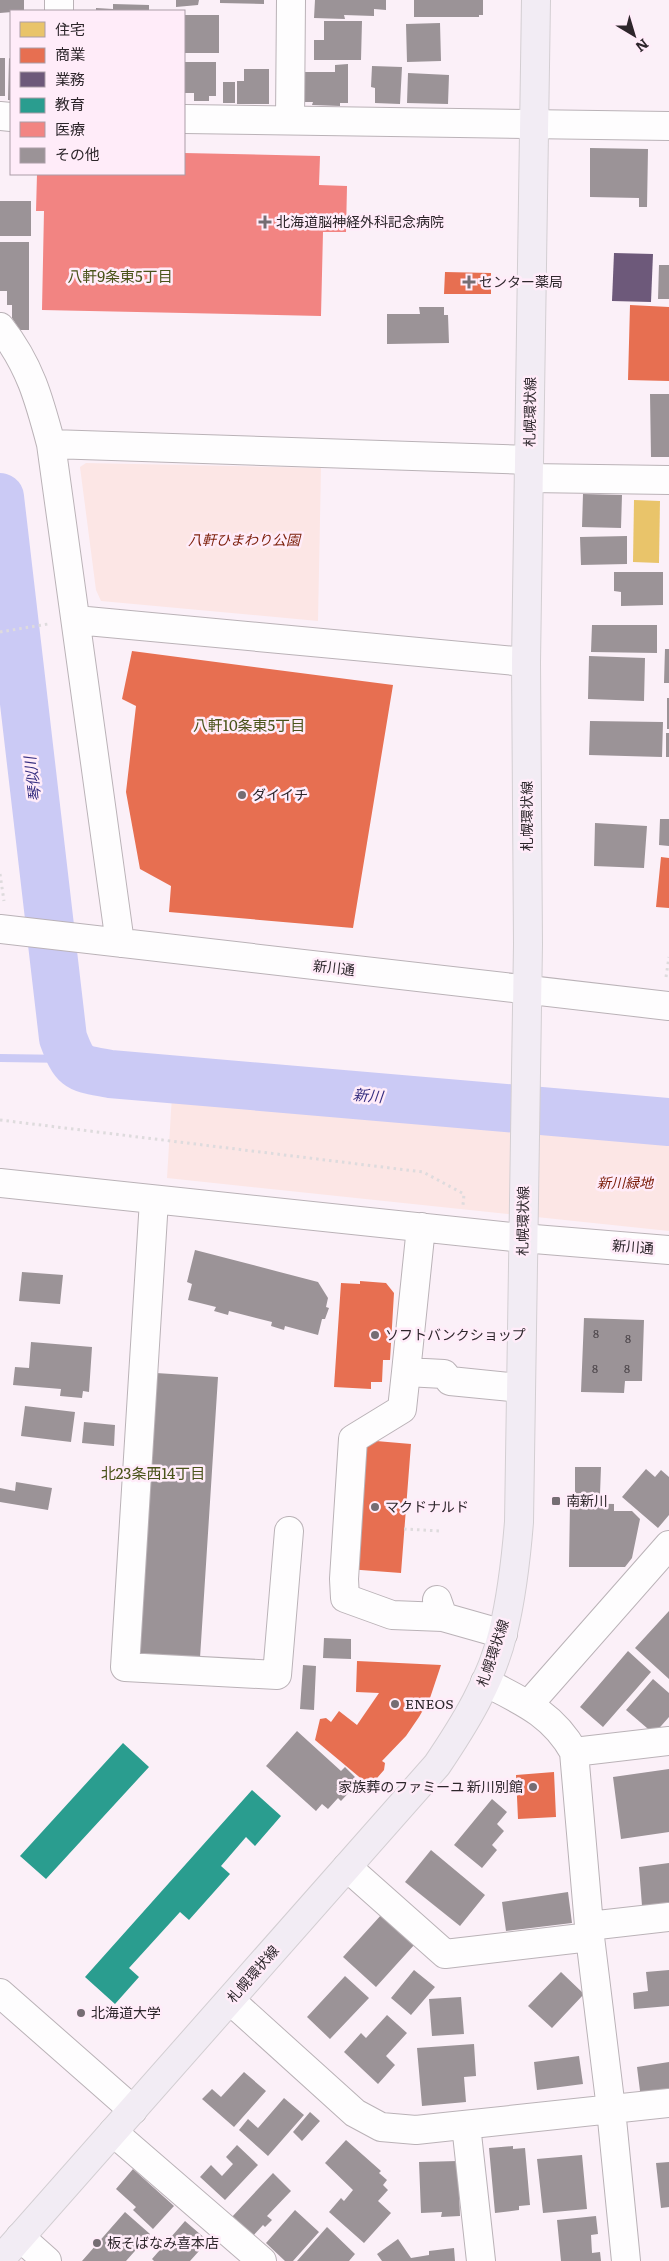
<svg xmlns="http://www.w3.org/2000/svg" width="669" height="2261" font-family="Literata,'Noto Sans JP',serif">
<rect width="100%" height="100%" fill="#fbf0f8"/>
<path fill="#fce6e5" d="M86,463L321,468L318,621L101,601L96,590L80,467Z
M172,1095L669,1145V1231L167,1178Z"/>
<path fill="#e9c46a" d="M634,500L660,501L659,563L633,562Z"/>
<path fill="#e76f51" d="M445,272L491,273V294H444Z
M630,305L669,307V381L628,380Z
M132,651L393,685L353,928L169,912L171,886L140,869L126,792L136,706L122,699Z
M661,857L669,858V908L656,907Z
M360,1281L386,1283L394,1293L390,1360H383L382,1382H371V1389L334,1387L341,1283L360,1284Z
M341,1438L411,1444L401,1573L334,1568Z
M357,1661L441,1665L430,1698L419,1717L406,1736L382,1761L385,1763L384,1770L370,1786L315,1740L320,1719L326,1718L331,1722L339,1711L357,1725L379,1693L356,1692Z
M554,1772L556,1817L518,1819L516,1775Z"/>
<path fill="#6d597a" d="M614,253L653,254L651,302L612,301Z"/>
<path fill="#2a9d8f" d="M123,1743L149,1767L46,1879L20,1856Z
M252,1790L281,1816L255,1846L246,1837L221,1866L230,1874L189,1920L180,1912L129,1968L139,1977L115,2004L85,1977Z"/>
<path fill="#f28482" d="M184,153L320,156L319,185L347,186L346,232H323L321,316L42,310L44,211H36L37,174H184Z"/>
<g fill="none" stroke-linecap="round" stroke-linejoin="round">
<path stroke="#cbcaf5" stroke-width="8" d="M0,1058L71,1059"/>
<path stroke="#cbcaf5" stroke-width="48" d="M0,497L63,1038C75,1070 78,1068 110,1074L669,1122"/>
</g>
<path fill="#9b9397" d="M0,0H24V11L0,13Z
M176,0H199L198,5L176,7Z
M220,0H264V4L220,3Z
M315,0H386V10L374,9V16L344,15L345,19L314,18Z
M414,0H483V15H479V17H414Z
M113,4L149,5V11H96V8L113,9Z
M184,15H219V53H184Z
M324,21H362L361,60H314V40H324Z
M440,23L441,61L407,62L406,24Z
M0,58H5V96H0Z
M9,58L11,59V100H8Z
M184,62H216V96H209V101H194V93H184Z
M348,64V103H340V106L312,105L313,102H304L305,72H335V65Z
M372,66L402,67L400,104L375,103V88L371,87Z
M244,69H269V104H237V81H244Z
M408,73L449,75L448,104L407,103Z
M223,82H235V103H223Z
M590,148L648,149L647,207H639V198L590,197Z
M0,201H31V236H0Z
M0,242H29V330H20L12,318V305H7V291H0Z
M659,265H669V299H658Z
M419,307H444V315H448L449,343L387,344V314H420Z
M650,394H669V457H651Z
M583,494L622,495L621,528L582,527Z
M627,536V564L581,565L580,537Z
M614,572H663V605L621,606V592L614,591Z
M592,625H657V653L591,652Z
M665,649H669V683H664Z
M589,656L645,658L644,701L588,699Z
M667,698H669V729H667Z
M590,721L663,722L662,757L589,755Z
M666,733H669V757H666Z
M660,819H669V846L659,845Z
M595,823L647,826L644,868L594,866Z
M195,1250L318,1282L328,1298L326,1307L329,1308L325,1319H322L318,1335L285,1326L284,1330L271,1326L272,1322L229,1311L228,1315L214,1311L216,1307L188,1300L192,1284L187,1282Z
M22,1272L63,1275L60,1304L19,1301Z
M584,1318L644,1320L642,1381H625L624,1393L581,1392Z
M31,1342L92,1347L89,1392L83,1391L82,1398L60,1396L61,1389L13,1385L15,1367L29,1368Z
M156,1373L218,1377L200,1658L138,1654Z
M25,1406L75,1412L71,1442L21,1436Z
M84,1422L115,1425L114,1446L82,1443Z
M575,1467H601L600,1494H575Z
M646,1469L655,1477L661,1470L669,1477V1515L658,1528L622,1497Z
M16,1482L52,1488L48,1510L0,1502V1488L15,1491Z
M570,1503L614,1504V1511H632L640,1519L632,1558L625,1567H569Z
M669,1611V1679L635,1648Z
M324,1638L351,1639V1659L323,1658Z
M628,1651L651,1672L603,1727L580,1707Z
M303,1665L316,1666L314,1710L300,1709Z
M653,1679L669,1693V1717L654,1734L626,1710Z
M297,1731L341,1771L345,1767L355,1777L351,1782L355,1786L341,1801L338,1798L328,1809L322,1804L316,1811L266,1766Z
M669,1769V1832L621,1839L613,1777Z
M492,1799L507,1812L497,1824L504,1831L492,1845L497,1850L482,1868L454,1845Z
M431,1850L485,1895L460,1926L405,1882Z
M669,1863V1903L642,1906L639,1867Z
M568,1892L572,1923L506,1931L502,1902Z
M382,1914L415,1944L376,1987L343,1957Z
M414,1970L435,1987L411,2015L391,1998Z
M669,1970V2006L634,2009L633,1993L648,1991L646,1972Z
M561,1972L584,1994L552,2028L528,2006Z
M345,1976L369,1998L330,2039L307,2017Z
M461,1997L464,2034L432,2036L429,1999Z
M387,2015L407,2033L386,2056L395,2065L378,2084L344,2052L361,2033L366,2038Z
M474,2044L476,2076L464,2077L466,2102L422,2106L417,2048Z
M579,2056L583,2084L537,2090L534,2062Z
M669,2062V2095L641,2099L637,2067Z
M244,2072L266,2091L234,2127L202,2099L212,2089L221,2097Z
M284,2098L304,2115L268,2156L239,2130L248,2119L258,2128Z
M310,2112L320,2121L302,2141L293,2132Z
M346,2140L381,2171L379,2173L387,2180L383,2185L388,2190L378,2201L391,2213L364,2243L329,2212L341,2198L344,2201L353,2190L325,2163Z
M237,2145L258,2165L225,2200L200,2177L211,2165L222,2176L233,2164L226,2157Z
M513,2146V2149L525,2148L530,2205L519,2206V2210L495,2213L489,2148Z
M582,2155L587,2209L543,2213L537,2159Z
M458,2161L460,2216L441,2217L442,2212L421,2213L419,2162Z
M669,2162V2207L661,2208L656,2163Z
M133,2169L174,2206L153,2229L133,2210L136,2207L116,2189Z
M273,2173L291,2191L267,2216L272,2220L265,2227L263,2225L252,2237L231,2218Z
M295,2210L319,2232L293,2261H285L266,2243Z
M125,2212L150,2234L126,2261H82Z
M596,2216L598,2234L591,2235L592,2253L600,2252L601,2261H561L557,2220Z
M185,2221L208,2241L190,2261H154L152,2259Z
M327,2227L355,2254L349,2261H297Z
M398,2239L411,2258L429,2255V2251L454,2248L455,2261H382L377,2254Z"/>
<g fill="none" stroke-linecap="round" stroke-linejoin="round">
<defs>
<path id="minor" d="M59,11V0
M0,116L11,117
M184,119L669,126
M290,120L291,0
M0,327C30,365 39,399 51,444L120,943
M51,444L529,460
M529,478L669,480
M76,620L526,662
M0,929L669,1006
M0,1183L522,1238L669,1250
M154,1200L125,1667L277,1675L289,1531
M421,1227L406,1372L444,1374L450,1381L520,1388
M406,1372L402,1409L353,1439L344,1579L345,1598L392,1615L443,1617
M437,1600L443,1617L503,1634
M485,1682C522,1701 553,1714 574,1752L590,1937L611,2109L626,2261
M529,1704L669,1545
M574,1752L669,1741
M347,1867L445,1954L590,1937
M589,1926L669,1917
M0,1993L133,2110
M230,2000L355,2113L381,2127L416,2130L669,2103
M466,2125L481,2261
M113,2132L262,2261
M20,2237L47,2261"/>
<path id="major" d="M0,2260L437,1765C464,1725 492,1680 503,1632C512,1595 516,1559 519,1522L528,944L526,662L536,0"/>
</defs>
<use href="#minor" stroke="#bab2b7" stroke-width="30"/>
<use href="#major" stroke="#d3ced2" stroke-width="30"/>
<path stroke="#dedbdd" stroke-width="3" stroke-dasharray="2.5 4" stroke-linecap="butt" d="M0,632L48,624
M0,874L4,901
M666,977L669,957
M0,1120L423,1172L464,1194L463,1205
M404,1529L440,1531"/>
<use href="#minor" stroke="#fefdfe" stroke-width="28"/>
<use href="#major" stroke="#f2ecf4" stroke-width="28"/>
</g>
<g fill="#756d73" stroke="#ffecf9" stroke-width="2">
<path d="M262.5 214.5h5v5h5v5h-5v5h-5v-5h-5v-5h5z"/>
<path d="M466.5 274.5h5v5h5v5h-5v5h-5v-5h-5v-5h5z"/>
<circle cx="242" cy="795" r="5"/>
<circle cx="375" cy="1335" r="5"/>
<rect x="551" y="1496" width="10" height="10" rx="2.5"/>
<circle cx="375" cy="1507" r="5"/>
<circle cx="395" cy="1704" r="5"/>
<circle cx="533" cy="1787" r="5"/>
<circle cx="81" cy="2013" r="5"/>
<circle cx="97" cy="2243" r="5"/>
</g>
<g text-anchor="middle" stroke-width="5" stroke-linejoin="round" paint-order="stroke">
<g font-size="11" fill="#484146">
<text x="596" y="1338">8</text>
<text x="628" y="1343">8</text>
<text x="595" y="1373">8</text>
<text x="627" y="1373">8</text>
</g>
<g font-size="14" fill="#2d262b" stroke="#ffecf9" text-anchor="start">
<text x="276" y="227">北海道脳神経外科記念病院</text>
<text x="479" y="287">センター薬局</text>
<text x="252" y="800">ダイイチ</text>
<text x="385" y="1340">ソフトバンクショップ</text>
<text x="566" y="1506">南新川</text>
<text x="385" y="1512">マクドナルド</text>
<text x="405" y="1709">ENEOS</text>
<text x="523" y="1792" text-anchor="end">家族葬のファミーユ 新川別館</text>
<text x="91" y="2018">北海道大学</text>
<text x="107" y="2248">板そばなみ喜本店</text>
</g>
<g font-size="14" fill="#2d262b" stroke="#ffecf9">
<text transform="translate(530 412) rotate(-89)" y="5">札幌環状線</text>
<text transform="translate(527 816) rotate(-90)" y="5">札幌環状線</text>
<text transform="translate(334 968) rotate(7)" y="5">新川通</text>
<text transform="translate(523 1221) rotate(-89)" y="5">札幌環状線</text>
<text transform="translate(633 1247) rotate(5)" y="5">新川通</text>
<text transform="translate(493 1653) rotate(-71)" y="5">札幌環状線</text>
<text transform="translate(253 1974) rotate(-49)" y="5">札幌環状線</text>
</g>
<g font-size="14" font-style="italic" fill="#7b1d08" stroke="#ffecf9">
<text x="244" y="545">八軒ひまわり公園</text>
<text x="625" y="1188">新川緑地</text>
</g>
<g font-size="15" fill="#4a531a" stroke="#ffecf9">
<text x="120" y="282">八軒9条東5丁目</text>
<text x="249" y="731">八軒10条東5丁目</text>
<text x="153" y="1479">北23条西14丁目</text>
</g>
<g font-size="15" font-style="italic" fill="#362e80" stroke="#ffecf9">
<text transform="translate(33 779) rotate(-97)" y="5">琴似川</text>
<text transform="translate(368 1096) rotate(5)" y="5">新川</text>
</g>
</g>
<rect x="10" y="10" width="175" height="165" fill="#ffecf9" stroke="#ab9da7"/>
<rect x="20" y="22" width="25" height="15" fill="#e9c46a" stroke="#ab9da7"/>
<text x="55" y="35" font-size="15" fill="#2d262b">住宅</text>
<rect x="20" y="48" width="25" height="15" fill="#e76f51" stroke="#ab9da7"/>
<text x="55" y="60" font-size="15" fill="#2d262b">商業</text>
<rect x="20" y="72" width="25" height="15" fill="#6d597a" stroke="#ab9da7"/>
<text x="55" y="85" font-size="15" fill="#2d262b">業務</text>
<rect x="20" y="98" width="25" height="15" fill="#2a9d8f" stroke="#ab9da7"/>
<text x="55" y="110" font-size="15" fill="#2d262b">教育</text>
<rect x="20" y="122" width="25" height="15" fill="#f28482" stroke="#ab9da7"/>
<text x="55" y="135" font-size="15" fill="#2d262b">医療</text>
<rect x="20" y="148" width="25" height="15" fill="#9b9397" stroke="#ab9da7"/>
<text x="55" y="160" font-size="15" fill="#2d262b">その他</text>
<g transform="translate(634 35) rotate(142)" stroke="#ffecf9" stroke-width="4" paint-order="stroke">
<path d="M0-4L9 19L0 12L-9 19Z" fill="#2d262b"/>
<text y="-8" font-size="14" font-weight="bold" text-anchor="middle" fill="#2d262b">N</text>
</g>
</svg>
